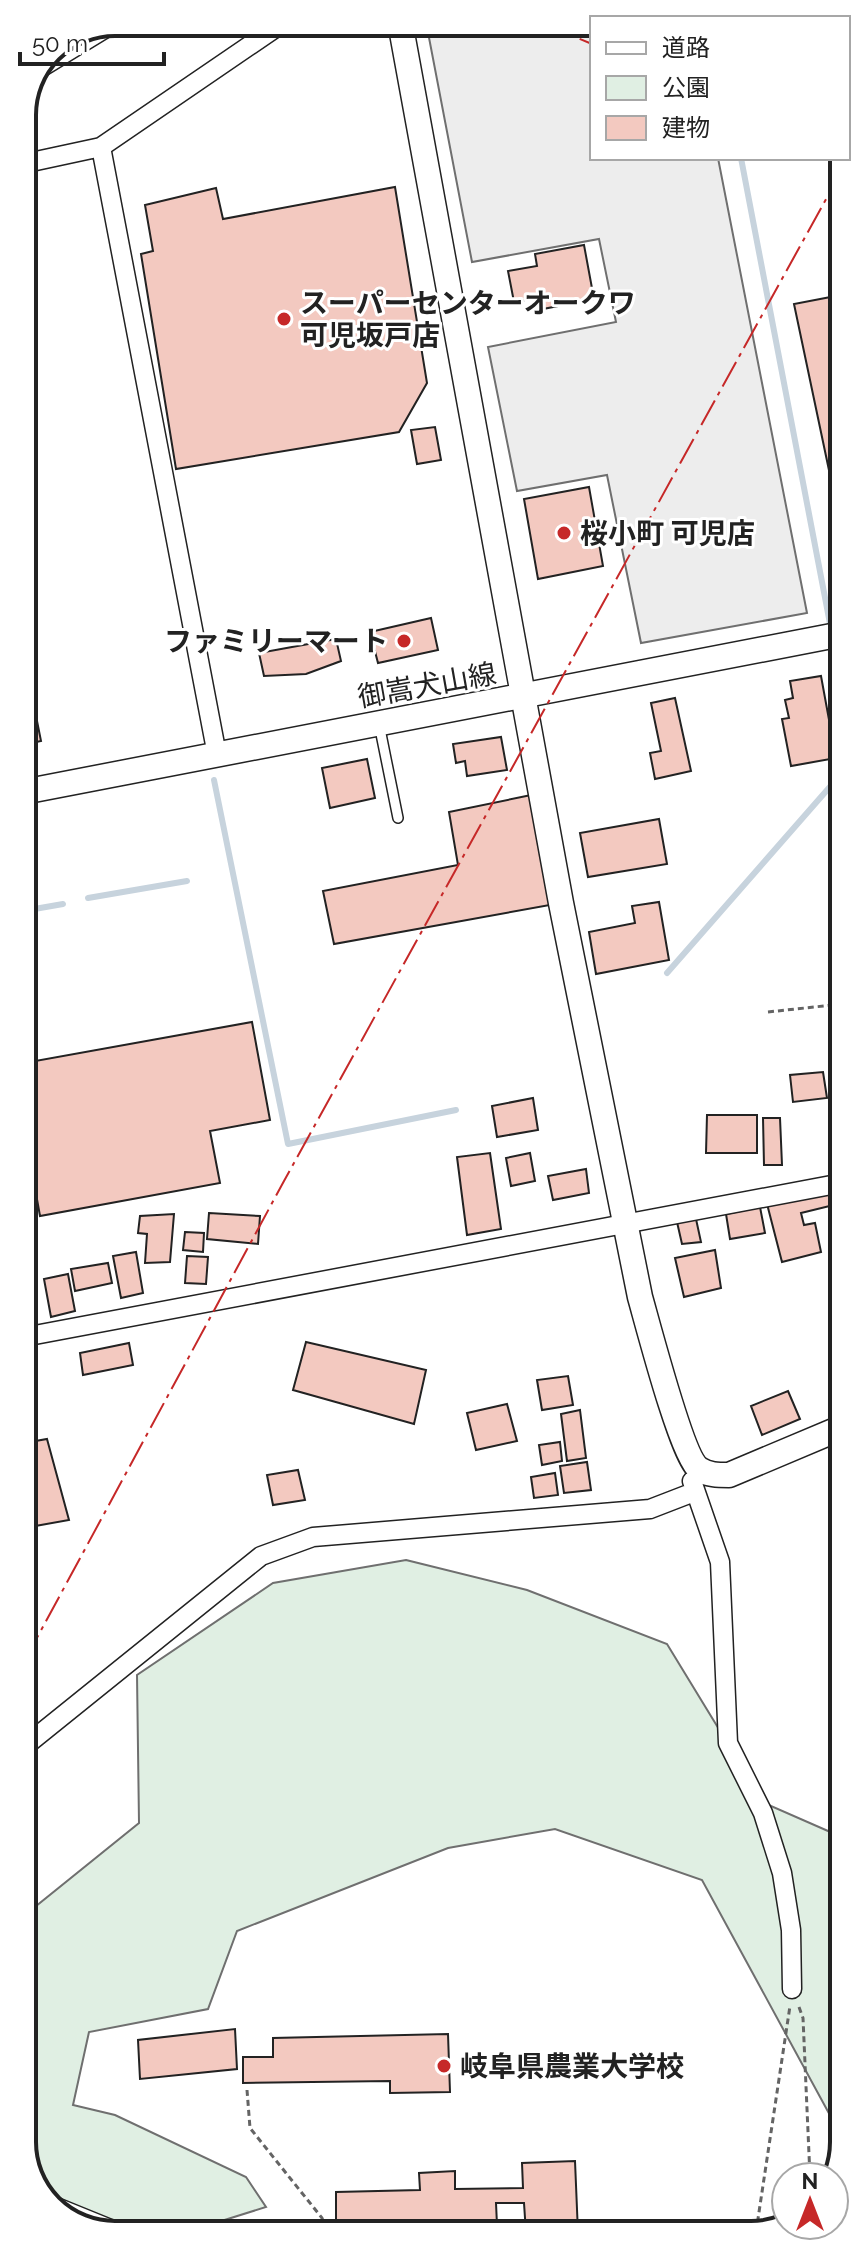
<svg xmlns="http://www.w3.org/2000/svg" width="866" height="2257" font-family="Raleway,'Noto Sans JP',sans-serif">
<rect width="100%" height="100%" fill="#fff"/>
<path fill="#e0efe3" stroke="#6f6f6f" stroke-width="2" d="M406,1560L527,1590L667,1644L764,1803L844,1838V2141L702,1880L555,1829L448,1848L237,1931L208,2009L89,2032L73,2105L115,2115L246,2177L266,2207L180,2234L109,2235L58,2215L25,2166V1915L139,1823L137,1675L273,1583Z"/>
<path fill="#ededed" stroke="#6f6f6f" stroke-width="2" d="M426,22H592V158H718L807,613L641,643L607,475L517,491L488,347L616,322L599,239L472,262Z"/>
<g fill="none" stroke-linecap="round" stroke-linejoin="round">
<path stroke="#c7d3dd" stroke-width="6" d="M741,158L831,629
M833,640L842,688
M214,780L288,1144L456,1110
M88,898L187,881
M23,911L63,904
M667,973L842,773"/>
</g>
<path fill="#f3c9c0" stroke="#222" stroke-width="2" d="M395,187L427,383L399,432L176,469L141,254L153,251L145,205L216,188L223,219Z
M584,245L594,299L543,309L541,297L514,302L508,271L537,266L535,254Z
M841,295V473L830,475L794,304Z
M435,427L441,460L417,464L411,430Z
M589,487L603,566L538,579L524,499Z
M431,618L438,650L378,663L370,632Z
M336,639L341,661L306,674L264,676L259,653Z
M821,676L836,758L791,766L782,719L789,718L785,700L793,698L790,681Z
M30,686L41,741L27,744L31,762L23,763V687Z
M675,698L691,771L655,779L650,753L661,751L651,703Z
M501,737L507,770L467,776L465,761L456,763L453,744Z
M367,759L375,798L330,808L322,768Z
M541,793L561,903L334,944L323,891L458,865L449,812Z
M659,819L667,864L588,877L580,833Z
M659,902L669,960L596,974L589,932L635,923L632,906Z
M252,1022L270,1120L210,1131L220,1183L40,1216L24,1127V1063Z
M823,1072L827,1098L793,1102L790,1075Z
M533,1098L538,1130L497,1137L492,1106Z
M707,1115H757V1153H706Z
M763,1118H780L782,1165H764Z
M490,1153L501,1229L467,1235L457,1157Z
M530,1153L535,1181L511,1186L506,1158Z
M586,1169L589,1193L553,1200L548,1176Z
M841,1185L842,1203L801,1213L804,1225L815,1223L821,1252L782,1262L766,1200Z
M760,1207L765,1233L730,1239L726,1214Z
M209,1213L260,1216L258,1244L207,1239Z
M174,1214L170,1262L145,1263L147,1234L138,1233L140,1216Z
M696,1219L701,1242L682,1244L677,1222Z
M185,1232L204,1233L203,1252L183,1250Z
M715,1250L721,1288L684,1297L675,1258Z
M136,1252L143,1293L121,1298L113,1256Z
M187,1256L208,1257L206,1284L185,1283Z
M108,1263L112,1283L75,1291L71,1269Z
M68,1274L75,1311L51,1317L44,1279Z
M306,1342L426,1370L414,1424L293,1390Z
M129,1343L133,1365L83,1375L80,1353Z
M568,1376L573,1405L542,1410L537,1380Z
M788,1391L800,1419L762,1435L751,1406Z
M507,1404L517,1441L476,1450L467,1413Z
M580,1410L586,1458L567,1461L561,1414Z
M47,1439L69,1520L24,1528V1443Z
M560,1442L562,1461L542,1465L539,1445Z
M587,1462L591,1490L564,1493L560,1466Z
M298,1470L305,1500L273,1505L267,1475Z
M555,1473L558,1495L534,1498L531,1477Z
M235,2029L237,2069L140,2079L138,2040Z
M448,2034L450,2092L390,2093V2081L243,2083V2057H273V2038Z
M575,2161L578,2233H526L524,2203H496L497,2225L336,2228V2192L420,2190L419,2173L455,2171V2189L523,2188L522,2163Z"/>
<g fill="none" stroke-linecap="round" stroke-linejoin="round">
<defs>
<path id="lane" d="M379,724L398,818
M46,2198L137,2235"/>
<path id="street" d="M42,67L114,23
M101,147L217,755
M22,164L101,147L284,22
M24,1337L842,1183
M692,1481L720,1562L728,1743L763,1813L782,1873L791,1930L792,1989
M25,1746L261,1556L313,1537L650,1509L694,1492"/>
<path id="secondary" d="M400,22L561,903L640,1297C648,1325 682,1457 699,1469C708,1475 718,1475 729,1475L843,1427
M23,792L842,634"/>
</defs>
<use href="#lane" stroke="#222" stroke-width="12"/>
<use href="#street" stroke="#222" stroke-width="21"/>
<use href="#secondary" stroke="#222" stroke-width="27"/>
<path stroke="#646464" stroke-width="3" stroke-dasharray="6 4" stroke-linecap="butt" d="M768,1012L842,1004
M799,2007L803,2018L810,2177
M247,2090L250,2128L322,2218L328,2234
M756,2232L790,2006"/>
<use href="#lane" stroke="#fff" stroke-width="9"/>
<use href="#street" stroke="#fff" stroke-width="18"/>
<use href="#secondary" stroke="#fff" stroke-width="24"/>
<path stroke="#c62828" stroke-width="2" stroke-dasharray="28 6 4 6" stroke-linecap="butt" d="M539,22L592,44
M25,1660L284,1181L841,172"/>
</g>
<g fill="#c62828" stroke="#fff" stroke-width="3">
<circle cx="284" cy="319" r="8"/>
<circle cx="564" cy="533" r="8"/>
<circle cx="404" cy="641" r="8"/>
<circle cx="444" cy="2066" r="8"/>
</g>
<g text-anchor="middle" stroke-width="6" stroke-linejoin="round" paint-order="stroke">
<g font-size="28" font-weight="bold" fill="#222" stroke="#fff" text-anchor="start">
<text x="300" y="313">スーパーセンターオークワ<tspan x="300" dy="32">可児坂戸店</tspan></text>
<text x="580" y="543">桜小町 可児店</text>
<text x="388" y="651" text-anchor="end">ファミリーマート</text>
<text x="460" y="2076">岐阜県農業大学校</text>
</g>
<g font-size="28" fill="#222" stroke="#fff">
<text transform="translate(427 685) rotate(-10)" y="10">御嵩犬山線</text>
</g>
</g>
<path d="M0 0H866V2257H0ZM115 36H751A79 79 0 0 1 830 115V2142A79 79 0 0 1 751 2221H115A79 79 0 0 1 36 2142V115A79 79 0 0 1 115 36Z" fill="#fff" fill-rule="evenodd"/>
<path fill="none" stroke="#222" stroke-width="4" d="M115 36H751A79 79 0 0 1 830 115V2142A79 79 0 0 1 751 2221H115A79 79 0 0 1 36 2142V115A79 79 0 0 1 115 36Z"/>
<rect x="590" y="16" width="260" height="144" fill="#ffffff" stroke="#a7a7a7" stroke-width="2"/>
<rect x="606" y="42" width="40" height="12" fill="#ffffff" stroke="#a7a7a7" stroke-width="2"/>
<text x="662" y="56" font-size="24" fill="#222222">道路</text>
<rect x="606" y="76" width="40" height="24" fill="#e0efe3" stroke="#a7a7a7" stroke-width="2"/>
<text x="662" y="96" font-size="24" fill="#222222">公園</text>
<rect x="606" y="116" width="40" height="24" fill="#f3c9c0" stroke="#a7a7a7" stroke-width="2"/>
<text x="662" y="136" font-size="24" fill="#222222">建物</text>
<g transform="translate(810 2201)"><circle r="38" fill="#ffffff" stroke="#a7a7a7" stroke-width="2"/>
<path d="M0-6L14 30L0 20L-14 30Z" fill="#c62828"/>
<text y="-12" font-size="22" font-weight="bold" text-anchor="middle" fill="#222222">N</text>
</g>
<path d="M20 52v12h144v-12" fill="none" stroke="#222222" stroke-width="4"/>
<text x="32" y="52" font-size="24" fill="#222222" stroke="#ffffff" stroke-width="6" paint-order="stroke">50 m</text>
</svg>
